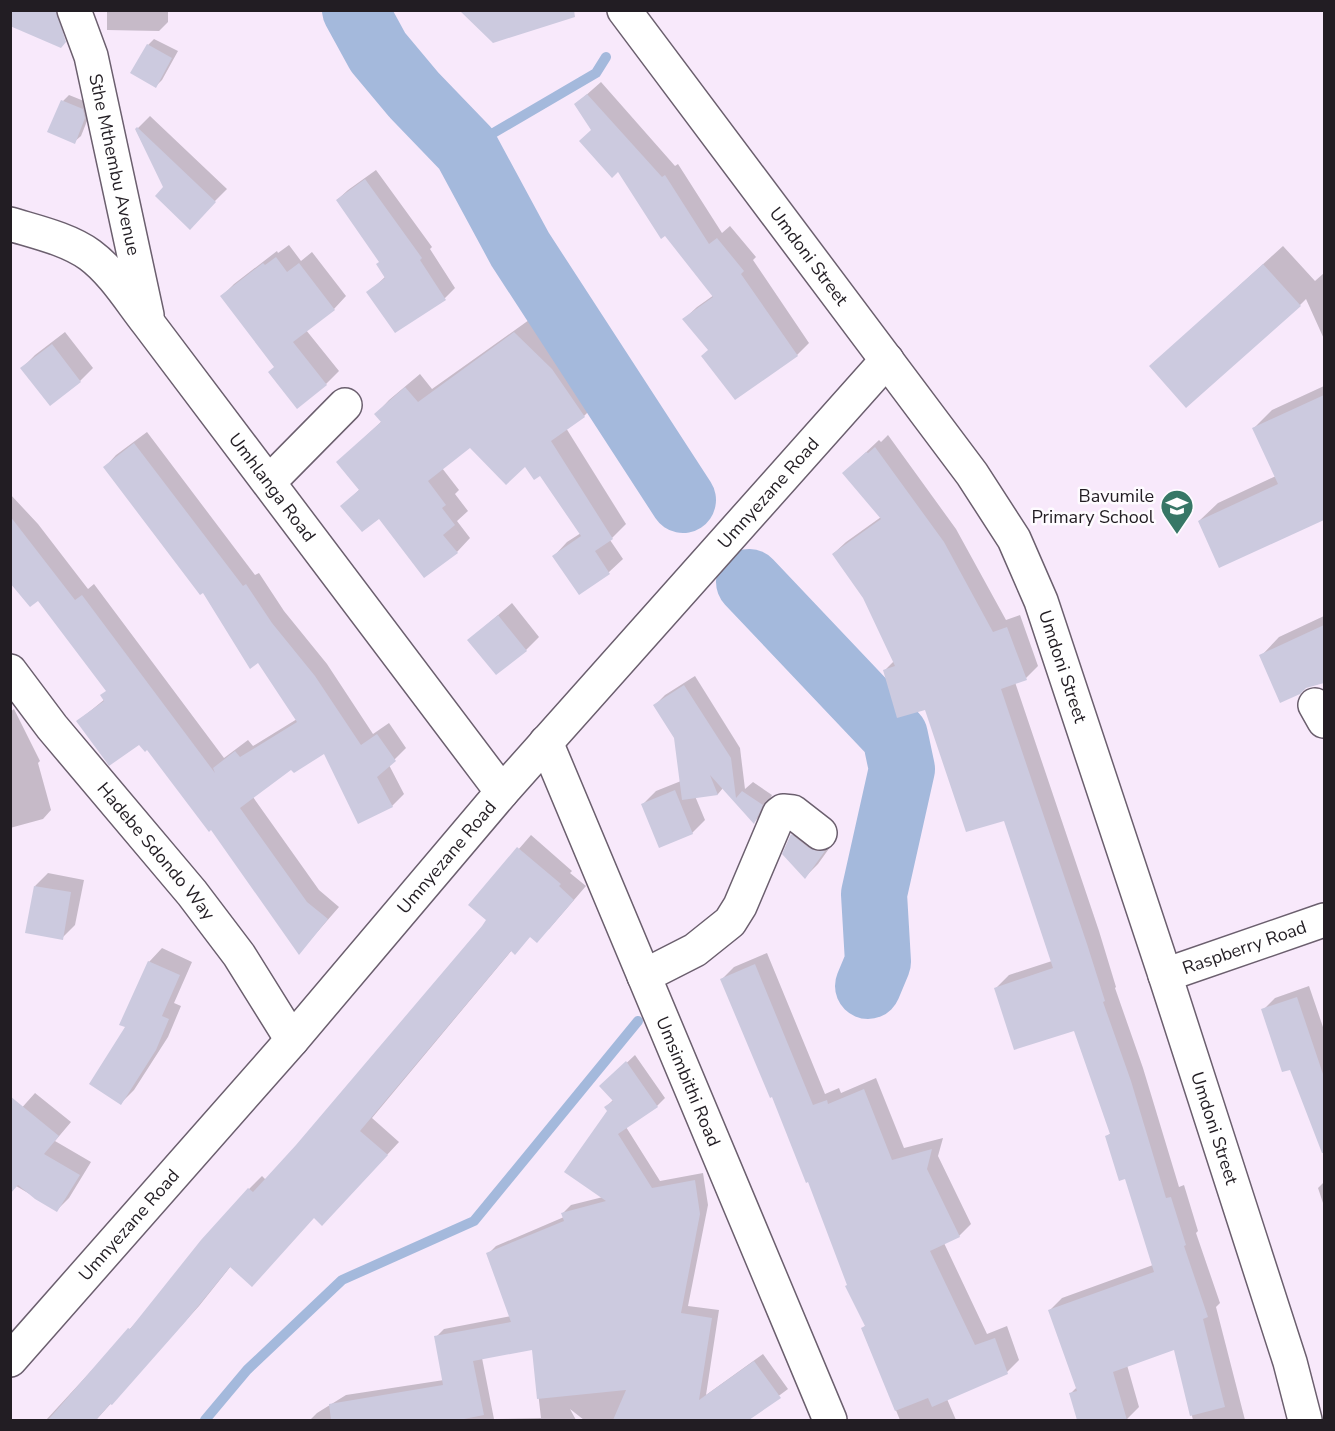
<svg xmlns="http://www.w3.org/2000/svg" width="1335" height="1431" font-family="'Nunito Sans',sans-serif">
<rect width="100%" height="100%" fill="#f8e9fb"/>
<path fill="#0003" fill-rule="evenodd" d="M107,10H168V22L159,31L107,30Z
M154,39L178,51L162,80L156,86L148,45Z
M601,82L675,166L678,164L722,233L730,226L756,257L753,260L809,343L797,355L709,349L684,319L697,307L714,295L592,129L576,104Z
M69,95L89,103L91,111L81,136L74,142L63,101Z
M150,116L227,189L189,227L165,188L136,130Z
M376,170L432,247L430,249L455,288L445,298L368,293L386,276L381,261L337,200L348,190Z
M289,245L301,261L312,252L346,296L334,309L306,330L339,371L326,384L275,366L222,296L234,284L277,251L278,253Z
M1283,246L1315,281L1324,273V339L1306,299L1300,305L1151,366Z
M529,320L565,356L598,402L584,416L566,428L626,524L610,540L623,559L609,572L579,593L554,556L567,542L581,533L540,474L525,464L471,446L442,468L459,490L455,494L468,511L457,521L470,538L457,552L379,516L342,506L360,489L338,462L382,421L376,414L389,400L420,374L432,389Z
M65,332L93,368L80,381L22,368L35,355Z
M1324,386V519L1220,566L1199,521L1218,503L1276,476L1254,428L1272,410Z
M147,432L255,575L259,573L284,611L327,664L373,734L389,723L406,748L389,765L404,794L392,806L325,752L292,767L253,797L319,890L339,907L299,953L211,828L148,748L140,742L78,721L105,699L107,691L38,598L10,578V494L38,524L88,589L94,584L224,758L248,740L253,746L297,719L258,661L105,467L116,455Z
M888,435L956,529L1006,620L1020,615L1038,666L1026,678L1015,682L1099,931L1116,987L1115,988L1143,1068L1179,1187L1184,1185L1198,1231L1196,1233L1220,1303L1216,1307L1245,1420H1193L1175,1348L1127,1365L1139,1407L1126,1420H1079L1071,1393L1077,1387L1050,1310L1062,1298L1153,1265L1126,1178L1107,1136L1111,1133L1074,1029L996,988L1009,975L1052,961L1005,819L926,708L885,670L894,661L865,597L833,554L846,542L881,517L844,473L879,440L881,442Z
M512,603L539,637L526,650L469,640Z
M1324,616V681L1316,685L1261,656L1279,637Z
M695,676L740,748L745,789L753,782L772,795L764,812L754,822L723,788L718,794L695,796L705,820L692,833L643,804L656,791L681,781L675,738L655,705L665,695Z
M14,709L40,761L38,763L51,810L43,819L10,828V712Z
M805,822L833,843L818,864L805,877L792,835Z
M531,835L572,871L570,873L586,886L549,929L531,936L512,950L372,1118L399,1142L335,1211L315,1217L231,1266L199,1306L96,1420H46L140,1318L202,1241L249,1189L262,1176L266,1180L297,1146L488,920L470,905Z
M48,873L84,880L75,925L62,938L35,886Z
M162,948L192,962L174,1003L181,1006L168,1037L134,1090L121,1103L127,1027L149,962Z
M767,953L825,1094L839,1088L841,1093L876,1078L904,1148L943,1138L938,1156L971,1224L959,1236L944,1243L987,1334L1007,1326L1019,1360L1007,1372L947,1399L956,1420H900L862,1329L866,1325L848,1285L809,1180L722,979L734,967Z
M1309,986L1324,1030V1135L1317,1137L1291,1068L1263,1010L1275,998Z
M635,1055L665,1098L657,1106L626,1127L660,1181L703,1173L708,1205L688,1306L719,1310L706,1395L763,1354L788,1389L746,1420H584L570,1409L576,1420H310L317,1413L346,1395L444,1380L436,1337L444,1329L511,1316L488,1254L496,1246L564,1217L563,1213L571,1205L603,1197L609,1111L606,1107L614,1099L602,1086ZM533,1349L541,1418L494,1419L482,1358Z
M35,1093L71,1122L55,1141L91,1162L69,1198L57,1210L11,1183L10,1121Z
M1324,1182V1206L1318,1188Z"/>
<g fill="none" stroke-linecap="round" stroke-linejoin="round">
<path stroke="#a4b9dc" stroke-width="10" d="M466,149L596,73L606,57
M205,1420L247,1370L342,1280L474,1221L638,1021"/>
<path stroke="#a4b9dc" stroke-width="66" d="M355,10L378,52L414,95L466,149L520,249L683,500
M749,582L895,736L902,769L874,894L878,962L868,986"/>
</g>
<path fill="#cccadf" d="M10,10H56L66,42L61,48L10,26Z
M459,10H574L575,17L493,43Z
M147,44L172,58L156,88L130,73Z
M587,94L662,177L665,175L709,244L717,238L744,271L741,274L798,356L735,400L701,356L708,350L682,319L713,297L665,236L661,239L618,172L612,178L579,141L591,130L574,104Z
M61,100L83,109L85,118L75,144L47,132Z
M137,127L216,202L190,230L155,196L163,187L135,129Z
M365,179L422,258L420,260L446,300L395,333L366,292L385,278L376,264L379,262L336,200Z
M276,257L287,272L299,263L335,310L293,342L327,385L297,409L268,372L274,367L220,296L263,263L265,265Z
M1263,264L1301,306L1186,408L1149,366Z
M514,332L552,369L585,417L551,441L613,539L595,551L610,574L579,595L552,556L581,536L540,476L534,480L525,467L506,485L470,448L428,481L446,505L442,508L455,525L443,535L458,553L424,578L379,519L362,532L340,506L359,490L336,462L381,422L374,414L405,387L418,402Z
M52,344L81,382L50,406L20,368Z
M1324,395V520L1219,568L1198,521L1278,484L1252,428Z
M134,443L243,586L246,584L272,623L315,676L361,745L377,734L396,761L377,777L393,807L358,824L324,754L294,773L291,770L240,808L307,902L328,919L299,955L211,830L209,832L147,750L145,752L139,745L109,766L107,763L76,721L104,701L100,695L106,691L38,601L30,607L10,583V516L75,600L82,595L215,773L213,768L235,751L240,757L297,722L258,663L250,669L203,593L200,595L103,467Z
M875,447L944,542L993,632L1007,627L1027,680L1001,689L1087,944L1105,1001L1103,1002L1131,1081L1166,1198L1171,1197L1186,1245L1184,1246L1208,1317L1203,1319L1225,1407L1190,1416L1174,1350L1113,1372L1127,1420H1077L1069,1393L1077,1391L1048,1310L1154,1272L1125,1179L1119,1181L1105,1136L1110,1134L1074,1031L1014,1050L994,988L1053,968L1004,821L966,832L925,710L897,718L883,670L895,666L863,598L832,554L881,519L842,473L866,452L868,453Z
M498,615L527,651L496,675L467,640Z
M1324,625V683L1306,688L1300,694L1280,703L1259,655Z
M684,685L731,758L736,798L742,791L763,805L754,824L710,775L718,795L682,800L674,738L653,705Z
M675,790L693,834L659,848L641,804Z
M791,834L809,848L817,851H825L805,879L782,854Z
M517,847L561,884L559,886L574,900L537,943L530,937L515,955L511,951L360,1131L388,1155L322,1226L314,1218L252,1287L230,1267L186,1321L112,1405L110,1404L96,1420H48L128,1328L130,1329L201,1240L248,1188L253,1192L296,1145L482,926L486,920L468,905Z
M34,886L71,892L63,940L25,933Z
M148,961L180,975L162,1016L169,1019L156,1050L121,1105L89,1084L125,1027L119,1025Z
M755,964L813,1105L827,1100L828,1104L864,1089L892,1160L932,1149L927,1169L960,1237L930,1251L975,1345L995,1338L1008,1374L932,1407L928,1398L895,1411L861,1328L865,1326L845,1286L847,1285L808,1182L806,1183L772,1097L770,1098L720,979Z
M1297,997L1324,1077V1153H1322L1290,1070L1282,1072L1261,1009Z
M626,1061L658,1107L618,1134L652,1188L695,1180L700,1214L681,1313L712,1318L699,1400L754,1361L781,1398L749,1420H613L626,1390L537,1399L532,1350L473,1361L484,1415L459,1420H331L329,1404L443,1385L434,1336L511,1322L486,1253L564,1221L561,1213L606,1201L564,1172L607,1111L604,1107L613,1101L599,1086Z
M10,1096L59,1136L44,1154L80,1175L57,1212L35,1199L18,1185L10,1194Z"/>
<g fill="none" stroke-linecap="round" stroke-linejoin="round">
<defs>
<g id="minor">
<path id="s1" d="M74,10L91,56L147,315"/>
<path id="s2" d="M624,10L972,474L1014,539L1041,601L1165,975L1290,1362L1305,1420"/>
<path id="s3" d="M10,224C36,232 68,239 90,255C113,272 130,300 148,323L502,792"/>
<path d="M269,482L345,405"/>
<path id="s4" d="M10,671L52,727L192,893L239,955L292,1040"/>
<path d="M1315,705L1324,721"/>
<path id="s5" d="M546,742L830,1420"/>
<path id="s6" d="M1165,975L1324,920"/>
<path d="M644,976L695,950L730,922L740,906L779,814L783,811L793,812L820,833"/>
<path id="s7" d="M10,1360L292,1040L502,792L887,360"/>
</g>
</defs>
<use href="#minor" stroke="#6b5f6e" stroke-width="36"/>
<use href="#minor" stroke="#fff" stroke-width="33"/>
</g>
<defs>
<symbol id="school-pin" viewBox="-11 -11 22 30"><path d="M0 17L-7.5 6A9.5 9.5 0 1 1 7.5 6Z" fill="#377766" stroke="#fefbff"/><path d="M0-5L7-2L0 1L-7-2ZM-4 1L0 2.5L4 1V4Q0 6-4 4Z" fill="#fff"/></symbol>
</defs>
<g fill-rule="evenodd">
<use href="#school-pin" x="1158" y="487" width="38" height="52"/>
</g>
<g text-anchor="middle" stroke-width="5" stroke-linejoin="round" paint-order="stroke">
<g font-size="18" fill="#221d23" stroke="#fefbff">
<text dy="6" stroke="none"><textPath href="#s1" startOffset="160">Sthe Mthembu Avenue</textPath></text>
<text dy="6" stroke="none"><textPath href="#s2" startOffset="308">Umdoni Street</textPath></text>
<text dy="6" stroke="none"><textPath href="#s3" startOffset="382">Umhlanga Road</textPath></text>
<text dy="6" stroke="none"><textPath href="#s7" startOffset="1152">Umnyezane Road</textPath></text>
<text dy="6" stroke="none"><textPath href="#s2" startOffset="794">Umdoni Street</textPath></text>
<text dy="6" stroke="none"><textPath href="#s4" startOffset="232">Hadebe Sdondo Way</textPath></text>
<text dy="6" stroke="none"><textPath href="#s7" startOffset="666">Umnyezane Road</textPath></text>
<text dy="6" stroke="none"><textPath href="#s6" startOffset="84">Raspberry Road</textPath></text>
<text dy="6" stroke="none"><textPath href="#s5" startOffset="368">Umsimbithi Road</textPath></text>
<text dy="6" stroke="none"><textPath href="#s2" startOffset="1280">Umdoni Street</textPath></text>
<text dy="6" stroke="none"><textPath href="#s7" startOffset="180">Umnyezane Road</textPath></text>
</g>
<g font-size="18" fill="#221d23" stroke="#fefbff" text-anchor="end">
<text x="1154" y="502">Bavumile<tspan x="1154" dy="21">Primary School</tspan></text>
</g>
</g>
<rect width="1335" height="1431" fill="none" stroke="#221d23" stroke-width="24"/>
</svg>
